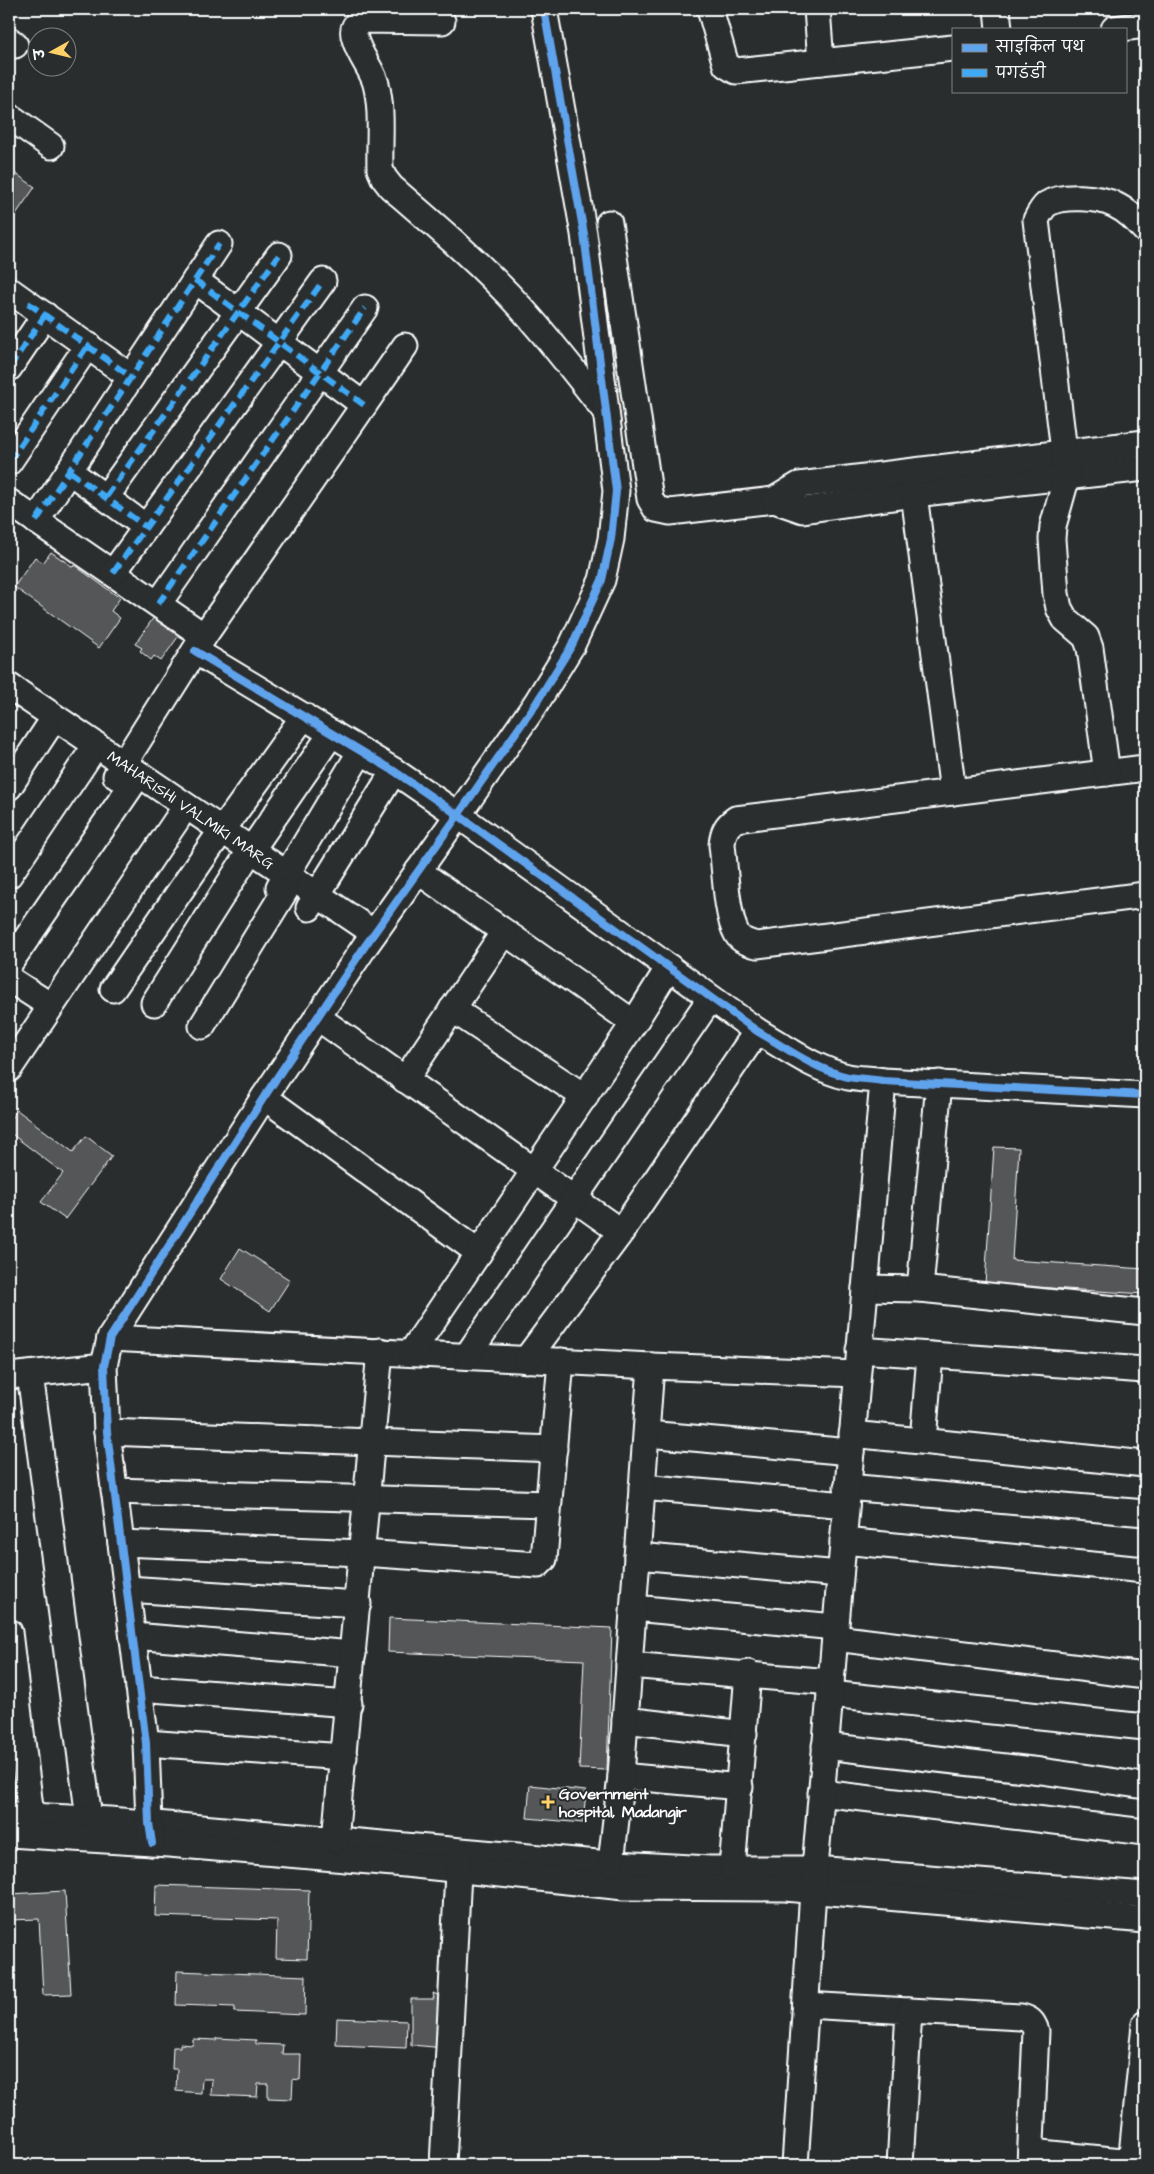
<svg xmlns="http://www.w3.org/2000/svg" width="1154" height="2174" font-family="'Architects Daughter','Playpen Sans Deva',sans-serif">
<rect width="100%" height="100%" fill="#2a2d2e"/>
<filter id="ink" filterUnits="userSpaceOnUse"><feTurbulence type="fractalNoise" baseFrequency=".02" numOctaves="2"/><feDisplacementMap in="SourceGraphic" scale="10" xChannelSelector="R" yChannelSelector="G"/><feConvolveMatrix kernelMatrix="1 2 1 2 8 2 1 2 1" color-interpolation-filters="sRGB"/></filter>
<g filter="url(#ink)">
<path fill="#555758" stroke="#fff" d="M9,169L35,187L9,224Z
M51,552L73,567L74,565L120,598L111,611L120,618L99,648L14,587L35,557L43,563Z
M154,617L180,634L161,661L154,656L151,660L140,651L142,648L135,644Z
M17,1110L73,1152L86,1136L112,1156L65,1219L41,1202L63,1173L9,1132V1121Z
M994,1147L1019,1148L1012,1260L1145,1269V1294L985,1284Z
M240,1248L290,1280L270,1311L221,1279Z
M389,1618L612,1628L607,1770L579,1769L584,1660L388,1652Z
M530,1785L586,1791L583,1823L527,1818Z
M156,1885L309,1890L307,1959L276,1958L277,1920L155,1916Z
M65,1891L71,1994L43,1995L39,1919L9,1920V1894Z
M177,1971L306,1976L305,2015L234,2012L235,2007L176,2005Z
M433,1993L445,1998V2048L411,2045V1999H434Z
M337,2018L407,2021L406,2048L336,2045Z
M216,2038L256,2040V2044L283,2045L282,2054H301L300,2080L293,2079L292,2099L268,2098V2084H258L257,2097L211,2095L212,2079H202L201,2093L176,2091L177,2069H172L173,2047H180V2044L193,2045V2039L216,2040Z"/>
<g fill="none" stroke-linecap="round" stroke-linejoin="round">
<defs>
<g id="minor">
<path d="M710,9L726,65L736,71L953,48"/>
<path d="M817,9L821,62"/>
<path d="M997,9L999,29"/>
<path d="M442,21L361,20C354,25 352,31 355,39C359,55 372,69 376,84C383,111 379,141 380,169L384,178L391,187C436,226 482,265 522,309C552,342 579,377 606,412"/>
<path d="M1114,29L1145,25"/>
<path d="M9,40L15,45"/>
<path d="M9,116L51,146"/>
<path d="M609,223L650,499L656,509L670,512L774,500L803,510L914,494L1145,468"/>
<path d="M195,280L364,405"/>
<path d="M9,290L131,377"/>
<path d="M9,368L45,315"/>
<path d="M9,462L88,345"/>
<path d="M69,471L146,527"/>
<path d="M912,479L953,792"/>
<path d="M106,497L279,255"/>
<path d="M774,500L799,485L1145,443"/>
<path d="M9,502L204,636"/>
<path d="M36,521L219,244"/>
<path d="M113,573L323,281"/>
<path d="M158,604L365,308"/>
<path d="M195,651L394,771L458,815L535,705L572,645L602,580L611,539L616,491L584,234L544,9"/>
<path id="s1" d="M9,686L374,933"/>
<path d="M1145,768L736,819C726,826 723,832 722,845C725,867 726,916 737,934C741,941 749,943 757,945L1145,895"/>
<path d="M1107,773L1090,648L1086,637L1065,619L1059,608L1056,594L1052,539L1053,526L1067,476L1036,220C1039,214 1042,208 1047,204C1062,194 1100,197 1115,205C1128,211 1136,220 1145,230"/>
<path d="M116,776L204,636L405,346"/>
<path d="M9,787L47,729"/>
<path d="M418,871L634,1023"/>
<path d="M9,875L88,757"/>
<path d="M279,887L361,751"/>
<path d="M309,908L394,771"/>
<path d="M9,964L131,786"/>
<path d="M9,979L51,1006"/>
<path d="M113,989L213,843L304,716"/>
<path d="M154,1003L243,862L332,733"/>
<path d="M452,1009L585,1097"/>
<path d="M317,1017L621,1232"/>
<path d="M202,1026L285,891"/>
<path d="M9,1069L178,818"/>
<path d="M405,1080L504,932"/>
<path d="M264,1097L479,1253"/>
<path d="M865,1288L920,1289L1145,1312"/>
<path d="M920,1289L939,1083"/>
<path d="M110,1338L651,1366"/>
<path d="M859,1350L1145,1370"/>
<path d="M411,1353L634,1023L669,967"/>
<path d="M467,1356L710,999"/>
<path d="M526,1360L621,1232L757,1031"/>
<path d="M30,1374L89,1818"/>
<path d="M9,1376L104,1366"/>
<path d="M107,1432L554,1449"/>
<path d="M647,1434L851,1452"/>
<path d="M852,1434L1145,1464"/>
<path d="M923,1441L930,1355"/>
<path d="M642,1487L846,1505"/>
<path d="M847,1487L1145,1513"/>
<path d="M114,1491L548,1504"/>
<path d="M843,1541L1145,1570"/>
<path d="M121,1543L362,1553L538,1565L544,1559L561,1361"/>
<path d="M637,1556L840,1574"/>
<path d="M127,1589L358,1604"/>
<path d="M634,1608L835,1627"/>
<path d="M9,1632L31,1816"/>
<path d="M133,1636L353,1654"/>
<path d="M835,1638L1145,1676"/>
<path d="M629,1665L831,1682"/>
<path d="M139,1688L349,1704"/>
<path d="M830,1694L1145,1727"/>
<path d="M625,1720L744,1734"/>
<path d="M146,1743L344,1757"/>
<path d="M825,1746L1041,1771L1145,1786"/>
<path d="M621,1776L740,1787"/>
<path d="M821,1793L1145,1832"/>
<path d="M9,1815L110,1820L598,1863L710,1869H815L1145,1895"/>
<path d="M9,1834L169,1844L405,1864L624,1887L785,1888L1145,1920"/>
<path d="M335,1840L380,1351"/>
<path d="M152,1843L149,1823L146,1743L107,1432L104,1366L110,1338L264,1097L365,946L458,815L757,1031C786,1048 814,1069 848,1077C859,1079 871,1079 883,1081L1145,1095"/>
<path d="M611,1863L621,1776L651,1366L857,1374"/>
<path d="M732,1869L748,1673"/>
<path d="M806,2005L909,2011L900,2165"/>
<path d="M909,2011L1021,2017C1030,2019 1033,2022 1036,2031L1030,2165"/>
<path d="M1031,2152L1132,2162"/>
<path d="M443,2165L459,1853"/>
<path d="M795,2165L813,1891L883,1081"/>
<path d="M1131,2165L1145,2024"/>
</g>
</defs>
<use href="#minor" stroke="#fff" stroke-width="29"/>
<use href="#minor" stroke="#2a2d2e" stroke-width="25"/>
<path stroke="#3fa9f5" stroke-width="6" stroke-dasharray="12 6" stroke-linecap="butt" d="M195,280L364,405
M28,303L131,377
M9,368L45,315
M9,462L88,345
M69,471L146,527
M106,497L279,255
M36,521L219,244
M113,573L323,281
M158,604L365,308"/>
<defs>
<path id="cycleway" d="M195,651L394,771L458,815L535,705L572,645L602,580L611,539L616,491L584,234L544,9
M152,1843L149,1823L146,1743L107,1432L104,1366L110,1338L264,1097L365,946L458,815L757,1031C786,1048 814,1069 848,1077C859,1079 871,1079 883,1081L1145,1095"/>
</defs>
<use href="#cycleway" stroke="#2a2d2e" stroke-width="11"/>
<use href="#cycleway" stroke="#60a3ed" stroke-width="8"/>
</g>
</g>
<path fill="#ffd166" stroke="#2a2d2e" stroke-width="2" d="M545.5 1794.5h5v5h5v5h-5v5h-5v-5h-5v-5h5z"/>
<g text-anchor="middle" stroke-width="4" stroke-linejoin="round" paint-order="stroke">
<g font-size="16" fill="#fff" stroke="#2a2d2e">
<text dy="6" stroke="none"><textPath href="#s1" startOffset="220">MAHARISHI VALMIKI MARG</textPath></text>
</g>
<g font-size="16" font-weight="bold" fill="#fff" stroke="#2a2d2e" text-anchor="start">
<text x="559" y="1799">Government<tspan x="559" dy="18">hospital, Madangir</tspan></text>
</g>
</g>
<rect width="1154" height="2174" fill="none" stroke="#2a2d2e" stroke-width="30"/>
<rect x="15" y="15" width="1124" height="2144" fill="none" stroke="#fff" stroke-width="2" filter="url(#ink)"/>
<rect x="952" y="28" width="175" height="65" fill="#2a2d2e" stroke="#7f8182"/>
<rect x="962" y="44" width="25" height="8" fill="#60a3ed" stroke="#7f8182"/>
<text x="996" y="52" font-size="15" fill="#ffffff">साइकिल पथ</text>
<rect x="962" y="69" width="25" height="8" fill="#3fa9f5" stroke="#7f8182"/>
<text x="996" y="78" font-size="15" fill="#ffffff">पगडंडी</text>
<g transform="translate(52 52) rotate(262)"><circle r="24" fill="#2a2d2e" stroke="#7f8182"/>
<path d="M0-4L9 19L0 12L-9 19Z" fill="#ffd166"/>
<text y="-8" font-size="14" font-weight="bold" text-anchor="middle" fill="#ffffff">उ</text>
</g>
</svg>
